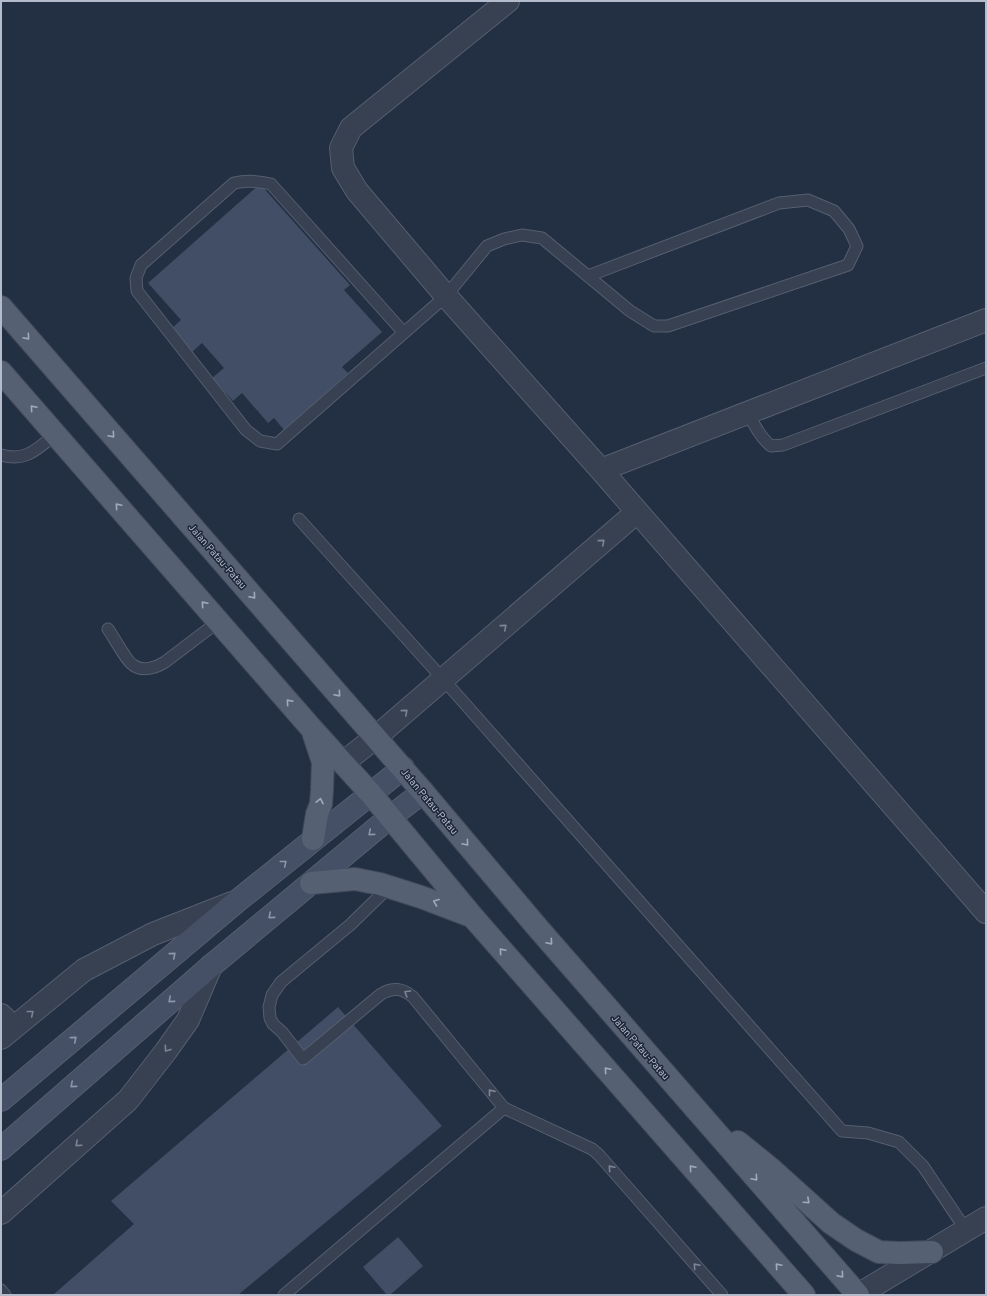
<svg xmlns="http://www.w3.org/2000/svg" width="987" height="1296" font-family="Overpass,sans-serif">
<rect width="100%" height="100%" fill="#232f43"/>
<path fill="#414e65" d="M260,184L350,285L344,290L382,332L342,367L348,373L284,430L274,418L268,423L242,393L233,401L212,378L224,368L202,343L192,352L171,329L181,320L148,283Z
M338,1007L442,1126L238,1295H55L54,1294L134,1224L111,1201Z
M398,1237L423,1266L390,1295H387L363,1267Z"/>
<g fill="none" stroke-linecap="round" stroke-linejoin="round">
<defs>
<path id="lane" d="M404,333L271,184C258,181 247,180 234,183L141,265L136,278L137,291L246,430L260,441L277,444L446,296L487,246L504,239L522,235L542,238L630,311L654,326H668L848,265L857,246L849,229L834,211L808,200L779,203L588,276
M748,412C754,426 760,437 771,446L783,445L986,368
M1,455C27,462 36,449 55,435
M299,519L443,679L842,1131L868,1133L899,1142L923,1166L966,1230
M108,629C113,636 127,662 133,665C142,672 156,668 165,662L219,621
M390,886L350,925L281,982L272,995L269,1007L270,1018L273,1024L282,1032L303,1059L381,994C393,987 402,988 413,997L504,1108L592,1149L599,1155L722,1295
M1,1290L5,1295
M284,1295L504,1108"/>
<path id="street" d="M508,1L351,128L341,148L343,168L357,191L446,296L601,470L986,912
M601,470L986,320
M343,763L376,737L637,512
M1,1015L14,1027
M1,1038L84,970L153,934L232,903
M1,1213L128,1100L166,1051L188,1020L211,966
M858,1295L986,1218"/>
<path id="secondary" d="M1,1100L236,902L403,768
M1,1149L211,966L389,818L423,792"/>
<path id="primary" d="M1,307L423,792L537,927L858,1295
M1,372L312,729L371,794L472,916L804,1295
M313,839L317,814L321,804L322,790L323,762L314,735
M311,883L355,879L380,884L421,897L471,916
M738,1142L770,1168L831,1223L856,1240L879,1252L899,1253L932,1252"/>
</defs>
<use href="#lane" stroke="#555f6f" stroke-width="13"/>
<use href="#street" stroke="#555f6f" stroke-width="24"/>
<use href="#secondary" stroke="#555f6f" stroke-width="24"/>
<use href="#primary" stroke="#414a5b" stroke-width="24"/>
<use href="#lane" stroke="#374152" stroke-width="11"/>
<use href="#street" stroke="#374152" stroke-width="22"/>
<use href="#secondary" stroke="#454f66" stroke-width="22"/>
<use href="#primary" stroke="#556072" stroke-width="22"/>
</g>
<defs><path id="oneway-chevron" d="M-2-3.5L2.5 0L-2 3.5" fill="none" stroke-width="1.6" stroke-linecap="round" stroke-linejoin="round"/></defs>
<g stroke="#a1aaba">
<use href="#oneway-chevron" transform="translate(27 337) rotate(49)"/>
<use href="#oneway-chevron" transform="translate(33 408) rotate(-131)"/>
<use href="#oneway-chevron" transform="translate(112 435) rotate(49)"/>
<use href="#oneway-chevron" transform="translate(118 506) rotate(-131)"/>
<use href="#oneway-chevron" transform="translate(253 596) rotate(49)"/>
<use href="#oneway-chevron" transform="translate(204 604) rotate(-131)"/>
<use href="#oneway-chevron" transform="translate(338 694) rotate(49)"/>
<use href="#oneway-chevron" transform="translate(289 702) rotate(-131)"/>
<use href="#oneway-chevron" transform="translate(320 801) rotate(-78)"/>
<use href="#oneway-chevron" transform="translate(466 843) rotate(50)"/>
<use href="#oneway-chevron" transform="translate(436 902) rotate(-159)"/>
<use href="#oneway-chevron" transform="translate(550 942) rotate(49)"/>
<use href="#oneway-chevron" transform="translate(502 951) rotate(-131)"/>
<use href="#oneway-chevron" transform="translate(607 1070) rotate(-131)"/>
<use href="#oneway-chevron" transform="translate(692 1168) rotate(-131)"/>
<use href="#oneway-chevron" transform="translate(755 1178) rotate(49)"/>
<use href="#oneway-chevron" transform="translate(807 1201) rotate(42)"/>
<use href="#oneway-chevron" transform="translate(778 1266) rotate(-131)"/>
<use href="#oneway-chevron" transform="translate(841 1275) rotate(49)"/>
</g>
<g stroke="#7c8595">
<use href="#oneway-chevron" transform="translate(602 542) rotate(-41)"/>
<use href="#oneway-chevron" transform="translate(504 627) rotate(-41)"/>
<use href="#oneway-chevron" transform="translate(405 712) rotate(-41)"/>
<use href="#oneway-chevron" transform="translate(407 993) rotate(-149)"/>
<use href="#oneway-chevron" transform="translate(31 1013) rotate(-39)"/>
<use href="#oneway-chevron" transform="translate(167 1049) rotate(126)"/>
<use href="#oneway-chevron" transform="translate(491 1092) rotate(-129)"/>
<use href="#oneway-chevron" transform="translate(78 1144) rotate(138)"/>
<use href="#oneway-chevron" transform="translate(611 1168) rotate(-131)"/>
<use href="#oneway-chevron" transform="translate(696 1266) rotate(-131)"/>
</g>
<g stroke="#8d96a8">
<use href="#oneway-chevron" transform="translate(371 833) rotate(140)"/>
<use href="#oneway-chevron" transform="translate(284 863) rotate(-39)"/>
<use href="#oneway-chevron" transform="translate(271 916) rotate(140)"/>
<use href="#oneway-chevron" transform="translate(173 955) rotate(-40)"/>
<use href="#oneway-chevron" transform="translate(171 1000) rotate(139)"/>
<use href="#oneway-chevron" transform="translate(74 1039) rotate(-40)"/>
<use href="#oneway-chevron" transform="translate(73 1085) rotate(139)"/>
</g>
<g text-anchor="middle" stroke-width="3" stroke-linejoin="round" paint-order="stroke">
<g font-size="10" fill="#b4bccc" stroke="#1c2637">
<text transform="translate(218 556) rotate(49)" y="4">Jalan Patau-Patau</text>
<text transform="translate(430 801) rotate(50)" y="4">Jalan Patau-Patau</text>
<text transform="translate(641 1047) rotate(49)" y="4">Jalan Patau-Patau</text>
</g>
</g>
<rect width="987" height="1296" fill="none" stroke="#b4bccc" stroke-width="4"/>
</svg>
